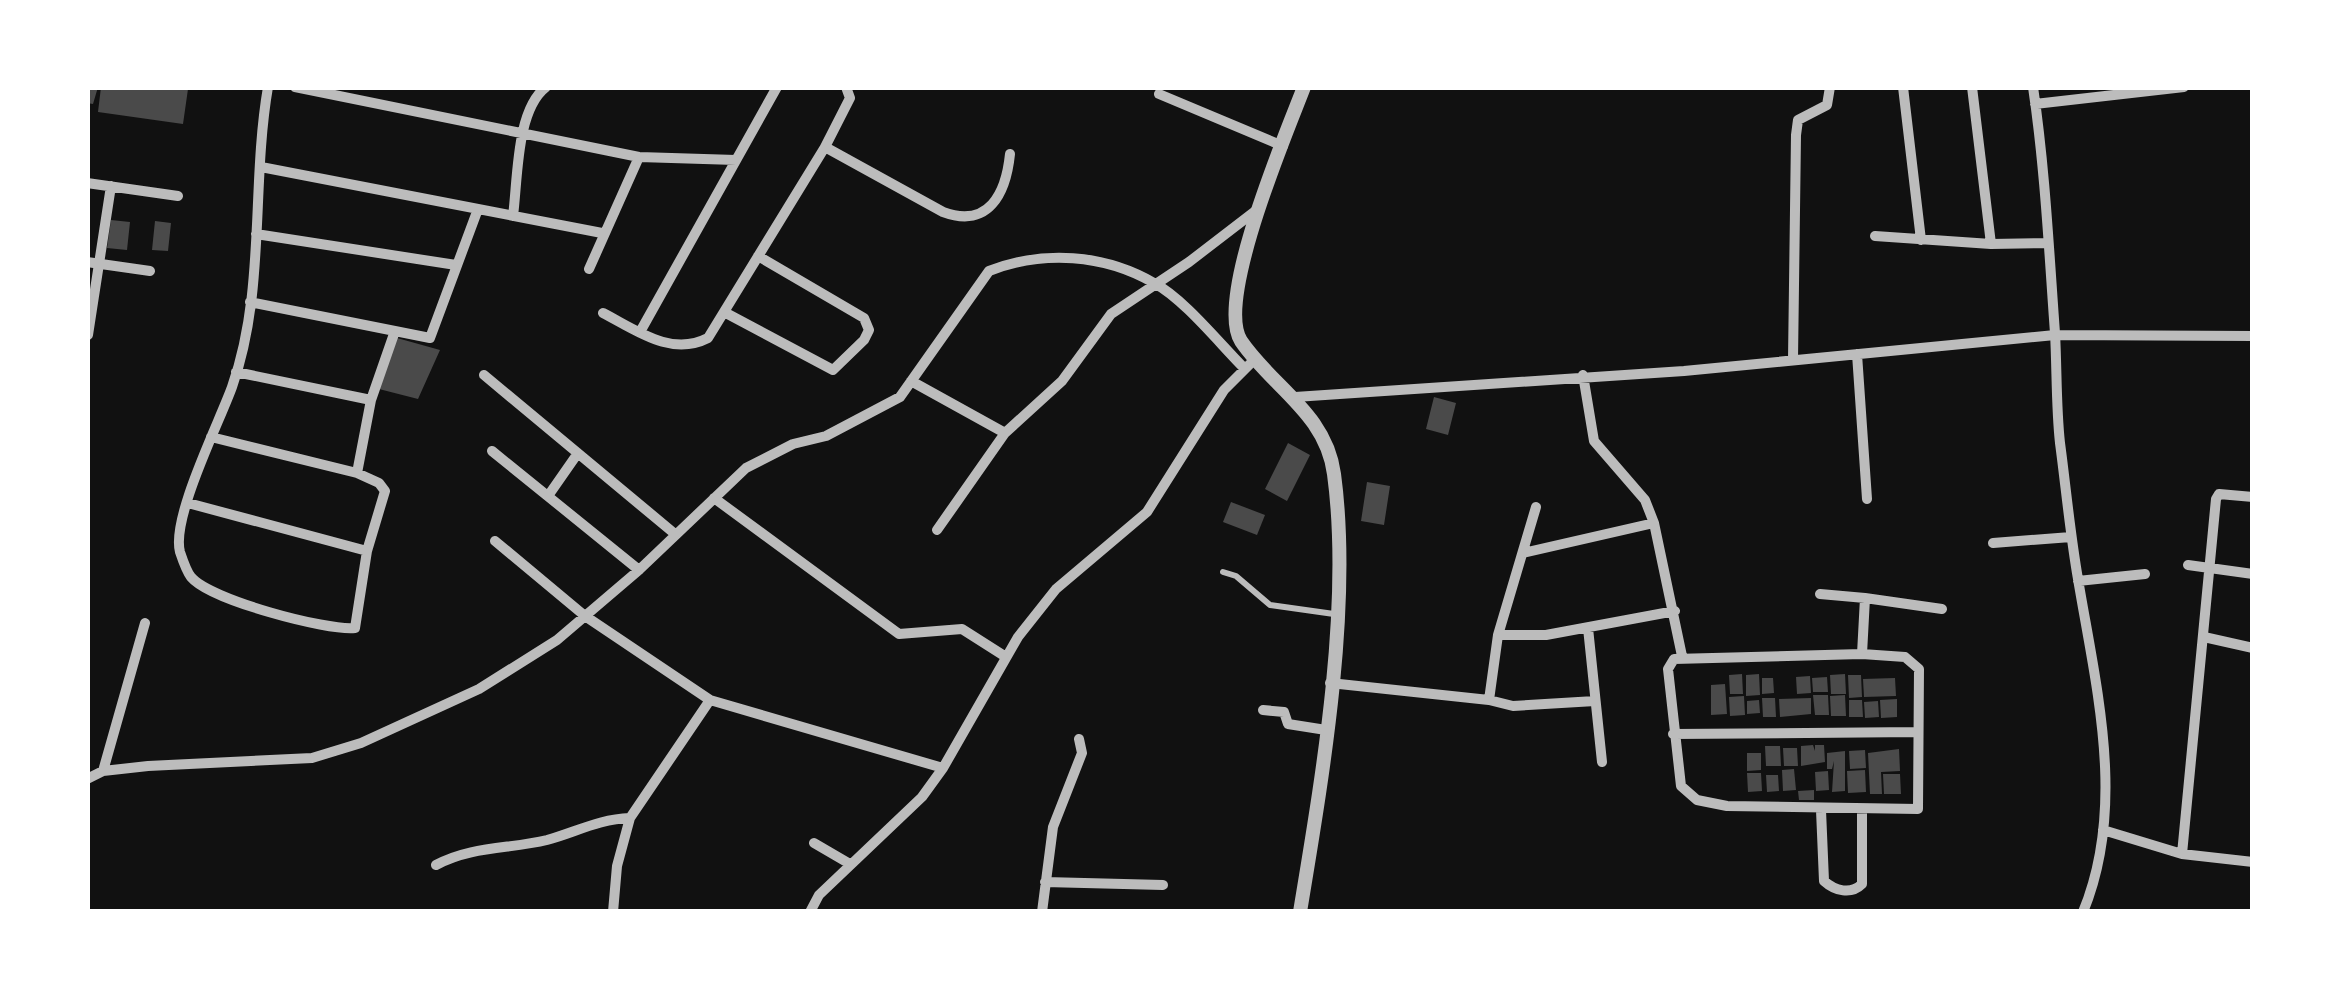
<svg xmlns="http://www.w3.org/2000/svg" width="2340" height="999" font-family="Inter,sans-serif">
<rect width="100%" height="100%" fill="#111"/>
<path fill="#4a4a4a" d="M87,87H98L93,104L87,103Z
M101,87L188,89L183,124L98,112Z
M111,220L130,222L127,250L107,248Z
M155,221L171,223L168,251L152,250Z
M397,338L440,350L418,399L379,389Z
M1434,397L1456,403L1448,435L1426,429Z
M1288,443L1310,455L1287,501L1265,489Z
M1367,482L1390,486L1384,525L1361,521Z
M1231,502L1265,515L1257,535L1223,522Z
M1742,674L1743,694H1730L1729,675Z
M1759,674L1760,695L1746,696V675Z
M1845,674L1846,694H1831L1830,675Z
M1848,675H1861L1862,697L1849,698Z
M1810,676L1811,693L1797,694L1796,677Z
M1827,677L1828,692H1813L1812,678Z
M1762,678H1773L1774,693L1762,694Z
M1895,678L1896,696L1864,697L1863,679Z
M1725,684L1727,714L1711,715V685Z
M1813,695H1828L1829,715H1815Z
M1845,695L1846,716H1831L1830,696Z
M1744,696L1745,715L1730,716L1729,697Z
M1762,698H1775L1776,717H1763Z
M1811,698V714L1780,717L1779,699Z
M1897,699V717L1881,718L1880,700Z
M1759,700L1760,713L1747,714V701Z
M1849,700H1862L1863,717H1849Z
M1878,701L1879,717L1865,718L1864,702Z
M1813,745L1815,751V745H1824L1825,762L1801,766V746Z
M1765,746H1780L1781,766H1766Z
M1783,748H1797L1798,766H1784Z
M1899,749L1900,771L1881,772L1882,794H1870L1868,753Z
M1865,750L1866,768L1850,769L1849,751Z
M1845,751V791L1832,792L1834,761L1832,769H1827V753Z
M1747,753H1761V770L1747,771Z
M1794,769L1796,790L1783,791L1782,770Z
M1865,770L1866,792L1848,793L1847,771Z
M1828,771L1829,790L1816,791L1815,772Z
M1747,773H1761L1762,791L1748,792Z
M1883,774H1900L1901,794H1884Z
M1766,775H1778L1779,791L1767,792Z
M1814,790V800H1799L1798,791Z"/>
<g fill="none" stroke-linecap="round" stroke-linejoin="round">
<path stroke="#bcbcbc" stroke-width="6" d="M1223,572L1236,576L1270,605L1334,614"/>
<path stroke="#bcbcbc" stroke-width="10" d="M295,87L639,157L736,160
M1903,87L1921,240
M1972,87L1991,244
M2033,87C2045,168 2049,251 2055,333C2057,369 2056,406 2060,443C2066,488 2070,533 2078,579C2096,687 2127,806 2083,912
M1159,94L1283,146
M2035,104L2184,87
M825,147L943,212C989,229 1006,193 1010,154
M261,167L602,233
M87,183L178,196
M513,216C518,178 516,110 546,87
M256,234L456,265
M1875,236L1991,244L2048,243
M87,262L150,271
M589,269L639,157
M250,302L430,338L478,209
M724,312L833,370L864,340L869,330L864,318L758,256
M603,313C636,330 671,357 708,338L825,147L850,98L846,87
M640,332L777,87
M88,335L111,186
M1857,354L1867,499
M1793,360L1796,135L1798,120L1827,105L1830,87
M236,372L371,400
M484,375L675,534
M1583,375L1594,441L1645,500L1654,523L1682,656
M911,381L1005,433
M1295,397L1684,371L2055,335L2253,336
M211,437L357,473L379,483L385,491L367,551L355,628C327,631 210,600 191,577C187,572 182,558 180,552C171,518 219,423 232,387C266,291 251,186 268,87
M492,451L639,570
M357,473L371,400L395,331
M548,496L578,453
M714,498L899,634L962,629L1006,657
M188,503L367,551
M1536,507L1498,635L1489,700L1513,706L1595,701
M937,530L1005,433L1062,381L1111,314L1189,262L1258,209
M495,541L585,616L710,700L943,768
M1993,543L2071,537
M1523,553L1654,523
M2188,565L2253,574
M2078,581L2145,574
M1820,594L1865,598L1862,654
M1865,598L1942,609
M1588,628L1602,762
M1498,635H1546L1675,611
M2204,637L2253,648
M1862,654L1905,657L1919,669L1918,809L1727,806L1697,800L1681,786L1668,669L1674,659Z
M1330,683L1489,700
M1263,710L1284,712L1288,724L1326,730
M1673,734L1918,732
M103,771L145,623
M87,779L103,771L148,766L312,758L361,743L479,689L557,640L639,570L746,468L793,444L826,436L900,397L989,271C1043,250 1104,254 1154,283C1184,299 1219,343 1244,368
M1821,810L1824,881C1835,891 1851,895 1862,884V811
M2103,830L2182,854L2253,862
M814,843L850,864
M2182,854L2216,499L2219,494L2253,497
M436,865C471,846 510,849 547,840C576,832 599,819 630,818
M1045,882L1163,885
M613,912L617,866L630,818L710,700
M810,912L819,895L922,797L943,768L1018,637L1056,589L1147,512L1224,390L1250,364
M1042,912L1053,827L1082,753L1079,739"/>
<path stroke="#bcbcbc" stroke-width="14" d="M1300,912C1322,779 1352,607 1334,474C1326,413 1272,387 1241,341C1215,300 1286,134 1304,87"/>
</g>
<rect width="2340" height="999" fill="none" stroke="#ffffff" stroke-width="180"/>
</svg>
